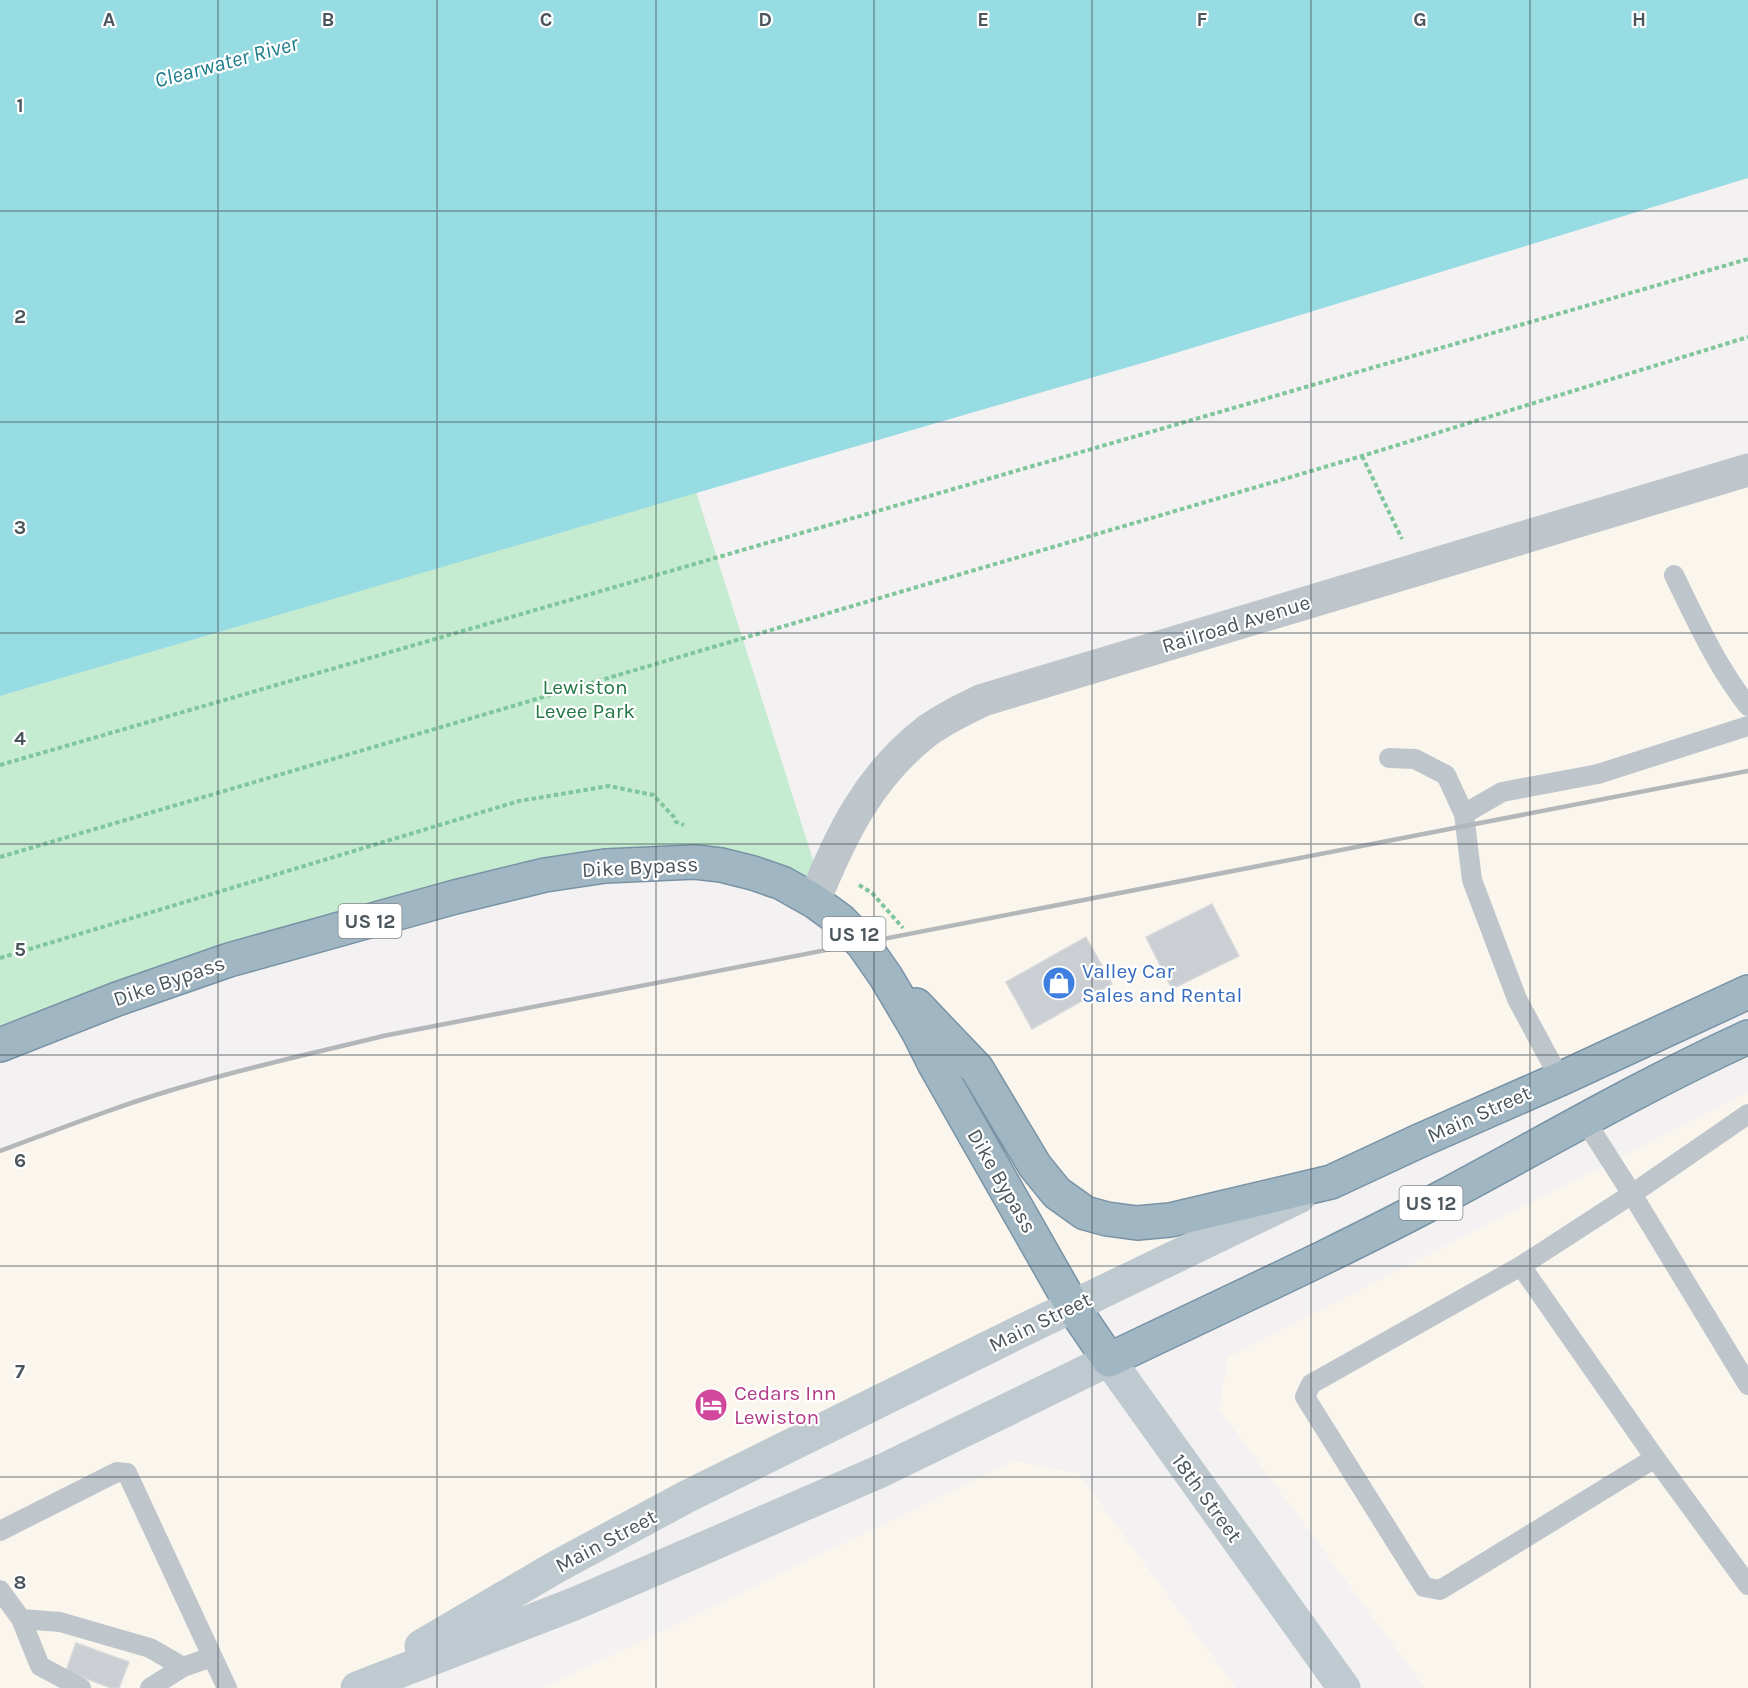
<svg xmlns="http://www.w3.org/2000/svg" width="1748" height="1688" font-family="Karla,sans-serif">
<rect width="100%" height="100%" fill="#f3f1f1"/>
<path fill="#fbf6ed" d="M1748,473V992L1238,1226L350,1688H0V1153L103,1114L280,1060L862,944L814,901L928,731Z
M1748,1092V1688H1425L1219,1409L1228,1357Z
M1014,1461L1078,1473L1236,1688H544Z"/>
<path fill="#c5ebd0" d="M696,492L821,885L782,883L605,866L0,1045V696Z"/>
<path fill="#97dbe3" d="M0,0H1748V178L1156,359L0,696Z"/>
<path fill="#cbcfd3" stroke="#d6d8db" stroke-width="1.5" d="M1212,904L1239,956L1172,989L1146,937Z
M1086,937L1112,984L1032,1029L1006,982Z
M76,1643L129,1662L119,1688H111L66,1671Z"/>
<g fill="none" stroke-linecap="round" stroke-linejoin="round">
<defs>
<path id="trunk" d="M916,1005L977,1069L1035,1166L1057,1193L1085,1213L1107,1219L1137,1223L1170,1220L1331,1182L1419,1141L1560,1079L1748,992
M0,1045L117,999L229,960L455,897L545,875L605,866L695,862L721,865L753,873L782,883L814,901L840,920L863,944L886,977L918,1031L934,1063L1073,1307L1109,1360C1221,1306 1334,1255 1443,1197C1544,1143 1643,1085 1748,1037"/>
</defs>
<use href="#trunk" stroke="#7993a6" stroke-width="36"/>
<path stroke="#80c69c" stroke-width="4" stroke-dasharray="4.5 3" stroke-linecap="butt" d="M1362,456L1402,539
M0,765L1748,259
M0,857L1362,456L1748,337
M859,885L872,893L903,928
M0,958L519,801L609,786L653,795L674,817L676,822L684,825"/>
<path stroke="#bec6cc" stroke-width="20" d="M1674,575C1696,620 1717,667 1748,706
M1389,758L1415,759L1446,775L1464,814L1472,880L1517,999L1560,1079
M1464,814L1502,792L1598,774L1748,726
M1584,1119L1632,1194L1748,1385
M1521,1266L1655,1458L1440,1590L1424,1587L1305,1397L1311,1384L1521,1266L1632,1194L1748,1114
M1655,1458L1748,1585
M0,1531L117,1472L127,1473L227,1688
M0,1590L21,1619L40,1666L81,1688
M21,1619L60,1622L150,1648L183,1667
M150,1688L183,1667L212,1657"/>
<path stroke="#bec6cc" stroke-width="33" d="M814,901C841,834 869,776 927,731C945,718 964,709 983,700L1748,470"/>
<path stroke="#bfc9d0" stroke-width="33" d="M421,1646L556,1567L686,1497L1015,1334L1299,1197
M357,1688L574,1604L688,1555L883,1470L1109,1360L1344,1688"/>
<use href="#trunk" stroke="#a1b6c3" stroke-width="33"/>
<path stroke="#b4b7ba" stroke-width="4.5" d="M0,1151C62,1128 125,1103 189,1085C253,1066 318,1052 383,1036L1748,771"/>
</g>
<path fill="none" stroke="#4b565c" stroke-width="1.5" stroke-opacity="0.55" d="M218,0V1688M437,0V1688M656,0V1688M874,0V1688M1092,0V1688M1311,0V1688M1530,0V1688M0,211H1748M0,422H1748M0,633H1748M0,844H1748M0,1055H1748M0,1266H1748M0,1477H1748"/>
<defs>
<symbol id="shop-disc" viewBox="-11 -11 22 22"><circle r="9.5" fill="#3f7fe0" stroke="#fff"/><path d="M-5-2.5h2.3a2.7 3.5 0 0 1 5.4 0H5L5.5 6h-11ZM-1.5-2.5h3a1.5 2.3 0 0 0-3 0Z" fill="#fff"/></symbol>
<symbol id="hotel-disc" viewBox="-11 -11 22 22"><circle r="9.5" fill="#d1479c" stroke="#fff"/><path d="M-6-4.5h1.5V1H6V5H4.5V3h-9V5H-6ZM-4 0a1.8 1.8 0 1 1 3.6 0ZM.5 0V-2.5h3Q6-2.5 6 0Z" fill="#fff"/></symbol>
</defs>
<g fill-rule="evenodd">
<use href="#shop-disc" x="1040" y="964" width="38" height="38"/>
<use href="#hotel-disc" x="692" y="1386" width="38" height="38"/>
</g>
<g text-anchor="middle" stroke-width="4.5" stroke-linejoin="round" paint-order="stroke">
<g fill="#fff" stroke="#81898d" stroke-width="1.5">
<rect x="338.5" y="904" width="63" height="34" rx="4.5"/>
<rect x="822.5" y="917" width="63" height="34" rx="4.5"/>
<rect x="1399.5" y="1186" width="63" height="34" rx="4.5"/>
</g>
<g font-size="20" font-weight="bold" fill="#4b565c">
<text x="370" y="928">US 12</text>
<text x="854" y="941">US 12</text>
<text x="1431" y="1210">US 12</text>
</g>
<g font-size="21" fill="#4b565c" stroke="#fff">
<text transform="translate(1236 624) rotate(-17)" y="7">Railroad Avenue</text>
<text transform="translate(640 867) rotate(-3)" y="7">Dike Bypass</text>
<text transform="translate(169 981) rotate(-19)" y="7">Dike Bypass</text>
<text transform="translate(1479 1114) rotate(-24)" y="7">Main Street</text>
<text transform="translate(1002 1181) rotate(60)" y="7">Dike Bypass</text>
<text transform="translate(1040 1322) rotate(-26)" y="7">Main Street</text>
<text transform="translate(1207 1498) rotate(54)" y="7">18th Street</text>
<text transform="translate(606 1541) rotate(-28)" y="7">Main Street</text>
</g>
<g font-size="21" fill="#274" stroke="#fff">
<text x="585" y="694">Lewiston<tspan x="585" dy="24">Levee Park</tspan></text>
</g>
<g font-size="21" fill="#366cbe" stroke="#fff" text-anchor="start">
<text x="1082" y="978">Valley Car<tspan x="1082" dy="24">Sales and Rental</tspan></text>
</g>
<g font-size="21" fill="#b23c85" stroke="#fff" text-anchor="start">
<text x="734" y="1400">Cedars Inn<tspan x="734" dy="24">Lewiston</tspan></text>
</g>
<g font-size="22" font-style="italic" fill="#1a7d89" stroke="#fff">
<text transform="translate(226 61) rotate(-15)" y="8">Clearwater River</text>
</g>
</g>
<g font-size="20" text-anchor="middle" font-weight="bold" fill="#4b565c" stroke="#fff" stroke-width="4.5" stroke-linejoin="round" paint-order="stroke">
<text x="109" y="26">A</text>
<text x="328" y="26">B</text>
<text x="546" y="26">C</text>
<text x="765" y="26">D</text>
<text x="983" y="26">E</text>
<text x="1202" y="26">F</text>
<text x="1420" y="26">G</text>
<text x="1639" y="26">H</text>
<text x="20" y="112">1</text>
<text x="20" y="323">2</text>
<text x="20" y="534">3</text>
<text x="20" y="745">4</text>
<text x="20" y="956">5</text>
<text x="20" y="1167">6</text>
<text x="20" y="1378">7</text>
<text x="20" y="1589">8</text>
</g>
</svg>
